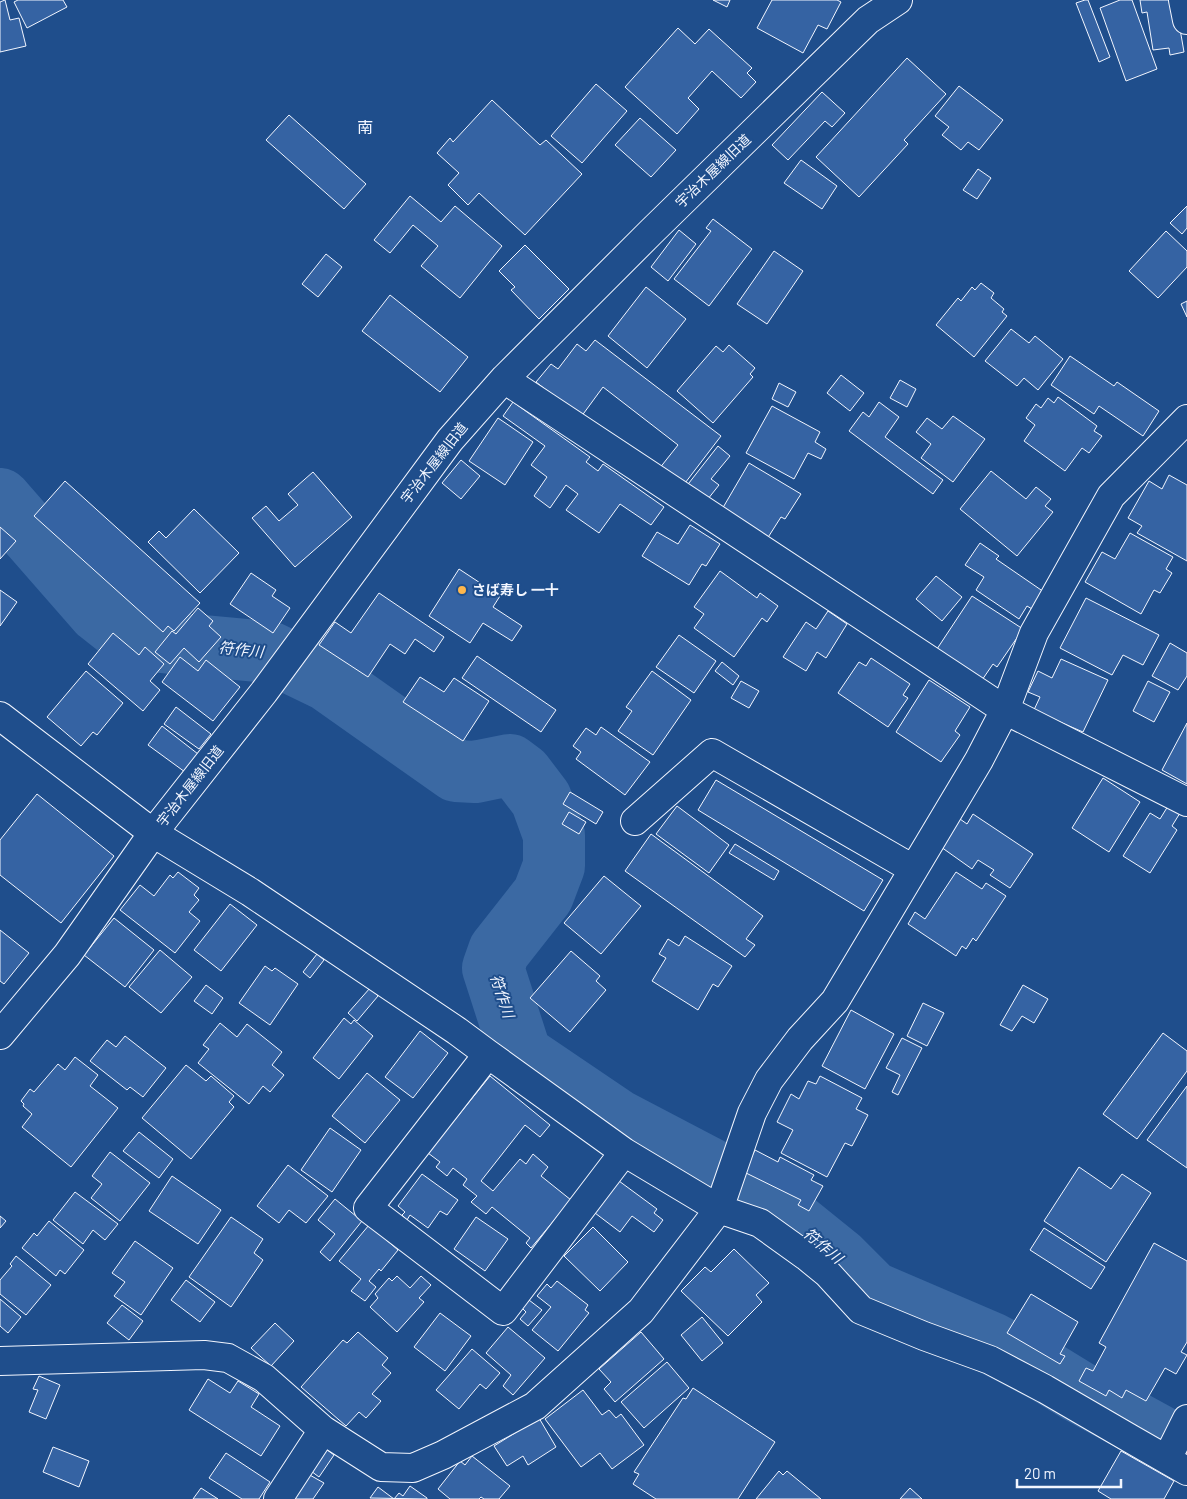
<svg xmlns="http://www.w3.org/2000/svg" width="1187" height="1499" font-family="Barlow,'Noto Sans JP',sans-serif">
<rect width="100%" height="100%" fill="#1f4e8c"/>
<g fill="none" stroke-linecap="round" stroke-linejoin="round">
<path stroke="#3b69a3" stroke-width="62" d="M0,499L99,612L118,627L150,641L269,652L327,680L456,771L475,772L510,765L522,774L541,799L554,835V866L543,895L499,951L493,968L521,1055L617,1120L760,1195L838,1258L872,1292L991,1343L1048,1373L1079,1392L1187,1451"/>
</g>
<path fill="#3563a3" stroke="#f2f6ff" d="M5,0L10,20L19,18L26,46L0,52V2Z
M18,0H63L67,7L27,28L14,2Z
M713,0H730L727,7Z
M772,0H837L841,2L827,29L818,25L803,53L757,28Z
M1085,0H1088L1110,57L1099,62L1076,3Z
M1120,0H1132L1157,69L1126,81L1100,8Z
M1140,0H1175L1184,52L1170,55L1169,48L1153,50L1147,12L1142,13Z
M678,28L695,44L709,29L752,68L747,73L756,82L741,98L712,71L688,98L699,109L677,134L625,87Z
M907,58L946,94L904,140L908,144L859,197L816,157Z
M596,84L627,111L582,163L551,136Z
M959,86L1003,120L979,150L968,142L961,150L942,135L949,127L935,116Z
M822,92L845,113L832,127L825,121L788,160L772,145Z
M492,100L540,145L546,140L582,174L525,235L479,193L468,205L448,185L459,173L437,153L450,138L453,142Z
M289,115L366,184L344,209L266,140Z
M640,118L676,150L651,177L615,145Z
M801,160L837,186L822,209L784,183Z
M978,169L991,178L977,199L963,190Z
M410,196L441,222L455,206L502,246L460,298L421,266L438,246L413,225L390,253L374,240Z
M1187,206V228L1182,234L1170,223Z
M713,219L752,249L709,306L674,279L711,231L706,228Z
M679,230L696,244L668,281L651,267Z
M1166,231L1187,251V267L1158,298L1129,271Z
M525,245L569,289L539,319L511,290L515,287L499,271Z
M774,251L803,271L767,324L737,304Z
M326,254L342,267L318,297L302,284Z
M981,283L994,293L991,298L1004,309L1002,312L1007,316L974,357L936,325L958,298L961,301L972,287L975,290Z
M646,287L686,319L647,368L608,336Z
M390,295L468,357L440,392L362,331Z
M1187,301V317L1181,304Z
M1011,329L1029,343L1035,336L1063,359L1038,390L1024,378L1017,386L985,361Z
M595,340L721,436L682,487L659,469L678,445L603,387L581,417L536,382L551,364L558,369L577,344L586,351Z
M729,345L755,368L750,374L753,377L713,423L677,391L716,346L723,352Z
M1070,356L1114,386L1117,382L1159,411L1143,436L1099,406L1094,414L1051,385Z
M841,375L864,393L850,411L827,393Z
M900,380L916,389L907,407L890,398Z
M779,383L796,392L788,407L772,399Z
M1058,397L1097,426L1094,431L1102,436L1089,453L1082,448L1065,471L1024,441L1035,425L1026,418L1036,404L1041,408L1048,398L1054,403Z
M513,402L590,457L586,462L598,471L603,464L664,507L651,525L620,504L599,533L566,510L578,494L566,485L550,508L534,496L547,477L531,465L545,446L503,416Z
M879,402L899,417L885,437L943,480L933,494L849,431L863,412L869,417Z
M772,406L820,432L815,442L826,449L821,459L808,453L794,479L746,453Z
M953,416L985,439L953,482L921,458L931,444L916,432L927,418L942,429Z
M498,418L533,442L505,485L469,461Z
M718,446L730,456L711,479L719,485L704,504L685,488Z
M461,460L480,476L461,499L442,483Z
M749,463L801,494L785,519L781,517L767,539L721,511Z
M991,471L1026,499L1036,487L1051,499L1045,506L1053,512L1017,556L960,509Z
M313,472L352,517L295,567L252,518L266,506L279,521L298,505L288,494Z
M1169,475L1187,485V561L1137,533L1142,526L1128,518L1149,481L1162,489Z
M65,481L200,603L174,631L168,626L163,632L34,516Z
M194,509L239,553L200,593L148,542L159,531L166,538Z
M690,525L720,544L706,566L702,564L689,585L642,556L657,532L678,544Z
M0,527L16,541L0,559Z
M1130,533L1173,557L1166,569L1172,573L1160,593L1154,590L1141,614L1085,582L1102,552L1115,559Z
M980,543L999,556L996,559L1044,592L1032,609L1027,606L1019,619L976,590L984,577L965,565Z
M459,569L500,596L493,607L522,626L512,641L483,623L470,643L429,616Z
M720,571L757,598L760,593L778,606L767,622L762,618L734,657L694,628L704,614L694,607Z
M251,573L276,590L272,596L290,608L273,633L230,604Z
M936,576L962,597L942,621L916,599Z
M0,590L17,602L0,626Z
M379,593L444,637L434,652L415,639L405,654L390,644L368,677L319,645L335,622L351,633Z
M972,596L1023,629L997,667L993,664L980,683L935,652Z
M1086,598L1159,635L1143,665L1123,655L1112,675L1060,648Z
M198,608L213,621L209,626L221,637L199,662L184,648L170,664L155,652L172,631L176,634Z
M828,611L847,624L826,658L817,652L806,671L783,657L806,622L816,629Z
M113,633L139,655L145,647L164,664L150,681L160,690L143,711L88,664Z
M679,635L716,661L694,693L656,667Z
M1170,643L1187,653V676L1178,690L1152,676Z
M477,656L556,710L541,732L462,678Z
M180,657L198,671L206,660L240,687L213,721L162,682Z
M871,658L910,684L903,695L908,698L888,727L838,693L859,662L866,666Z
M1061,659L1108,680L1083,732L1060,722L1059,725L1033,712L1040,697L1028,692L1038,671L1052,678Z
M722,662L739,676L733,685L715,671Z
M86,671L123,703L97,735L93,732L81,746L47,717Z
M652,671L691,700L653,755L618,731L632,711L626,707Z
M420,677L444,692L454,678L489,701L463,741L403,702Z
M929,680L970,707L955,731L960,735L941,762L896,732Z
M741,681L759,691L749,708L731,698Z
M1148,681L1170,692L1154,722L1133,711Z
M176,707L211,734L199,749L164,724Z
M1187,723V784L1162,770Z
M162,726L198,754L185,772L148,745Z
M601,727L650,762L625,795L576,759L581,752L573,746L586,728L596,735Z
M1103,778L1140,802L1109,852L1072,828Z
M716,780L883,880L864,911L698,810Z
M570,792L603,812L596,824L563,804Z
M37,794L114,856L61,923L0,875V840Z
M677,806L729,845L709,873L656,834Z
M1168,806L1180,813L1172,826L1177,830L1150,873L1123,856L1150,813L1160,819Z
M569,812L586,822L579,834L562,824Z
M973,814L1033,854L1010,888L990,875L994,870L978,860L972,869L941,847L960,819L967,824Z
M651,834L763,916L746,939L755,945L745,957L625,871Z
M735,844L779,871L774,880L729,853Z
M178,872L199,888L194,895L199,900L189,912L200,921L175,953L120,910L140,885L154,896L170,875L173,878Z
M956,872L982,889L986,883L1006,896L976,941L973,938L966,949L962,946L956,956L908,924L915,912L925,919Z
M604,876L641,906L601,954L564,923Z
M230,904L257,925L221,971L194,950Z
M114,918L154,950L125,987L84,955Z
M0,930L29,953L4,984L0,981Z
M685,936L732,966L718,987L713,984L698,1010L652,981L666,958L659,954L668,939L679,946Z
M160,950L192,977L161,1013L129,987Z
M571,951L600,976L596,981L606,990L570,1032L530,998Z
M317,954L324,960L310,978L303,972Z
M265,966L272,971L275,968L298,984L270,1025L239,1003Z
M206,985L223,998L212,1014L194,1001Z
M1023,985L1048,999L1034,1023L1022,1016L1012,1031L1000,1025Z
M370,988L378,996L357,1021L348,1013Z
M923,1003L944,1013L927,1046L907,1036Z
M851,1010L894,1034L865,1089L822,1066Z
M344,1018L351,1024L354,1020L373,1036L339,1079L313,1058Z
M220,1023L237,1037L247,1024L282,1052L272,1065L284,1075L270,1092L263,1086L249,1104L198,1063L209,1049L203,1045Z
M420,1031L448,1053L413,1098L385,1077Z
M1163,1033L1187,1051V1071L1137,1139L1103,1114Z
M125,1036L166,1068L143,1097L130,1087L127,1090L90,1061L107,1040L116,1047Z
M902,1038L922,1048L898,1095L892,1092L900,1075L886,1068Z
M75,1057L98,1075L90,1086L118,1108L71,1167L22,1127L32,1114L23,1106L24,1104L21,1101L30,1089L34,1092L58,1064L65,1070Z
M186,1065L206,1081L211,1076L234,1096L229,1102L234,1107L191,1159L142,1118Z
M367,1073L400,1100L365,1143L332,1116Z
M490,1076L550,1125L540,1137L525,1125L481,1181L493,1191L520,1159L526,1164L533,1154L548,1167L541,1176L571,1200L531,1248L526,1243L530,1238L492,1207L486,1214L471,1202L477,1196L463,1185L467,1179L453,1168L447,1176L436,1167L440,1162L428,1153Z
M820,1076L862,1098L856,1109L868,1115L852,1146L845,1143L827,1177L781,1153L793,1130L777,1122L791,1094L799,1099L808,1081L816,1084Z
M1187,1086V1168L1147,1140Z
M330,1128L361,1150L332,1192L301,1170Z
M139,1132L173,1159L159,1178L123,1151Z
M755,1150L778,1162L780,1157L814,1175L811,1180L823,1186L809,1211L798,1205L801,1200L744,1172Z
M110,1152L150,1183L120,1221L91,1198L102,1184L92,1176Z
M288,1165L328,1196L306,1223L289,1210L279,1223L257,1206Z
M1079,1167L1111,1189L1122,1174L1151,1193L1106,1262L1044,1221Z
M422,1174L458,1200L447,1215L440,1211L428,1228L410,1215L407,1220L402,1215L405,1212L398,1206Z
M172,1176L221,1210L198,1244L149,1211Z
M619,1181L657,1209L654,1213L663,1220L654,1232L632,1216L620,1232L595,1213Z
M75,1192L118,1224L105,1240L93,1230L83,1244L53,1220Z
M335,1199L362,1221L330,1261L320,1252L335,1234L318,1220Z
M0,1216L6,1221L0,1228Z
M231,1217L263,1239L254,1253L263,1260L231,1307L189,1277Z
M476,1217L508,1239L485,1271L454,1249Z
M49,1221L84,1250L65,1274L60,1270L56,1276L22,1248L34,1233L37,1236Z
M369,1225L398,1250L381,1271L379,1269L369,1281L376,1287L365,1301L351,1291L361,1279L339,1261Z
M593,1227L628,1262L600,1291L564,1256Z
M1044,1228L1105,1267L1091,1289L1030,1250Z
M135,1241L173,1268L141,1315L114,1296L125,1282L112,1273Z
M1154,1243L1187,1261V1342L1181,1352L1187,1355L1176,1374L1165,1368L1146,1401L1126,1390L1122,1398L1109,1390L1106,1396L1079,1381L1086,1368L1093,1371L1106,1347L1099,1343Z
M734,1249L769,1283L756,1295L762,1302L728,1336L681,1291L705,1267L711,1272Z
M16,1256L51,1285L26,1315L0,1294V1280L12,1266L10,1264Z
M397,1276L410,1288L421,1276L431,1285L419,1298L424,1302L397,1332L370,1307L378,1298L375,1294L389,1278L392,1281Z
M186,1280L215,1302L200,1322L171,1300Z
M557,1281L588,1305L585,1310L589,1313L558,1351L532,1330L551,1307L537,1296L547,1284L551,1288Z
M1031,1294L1078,1322L1060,1354L1065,1356L1060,1364L1007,1333Z
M0,1299L21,1317L8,1333L0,1326Z
M529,1300L542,1310L528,1326L520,1319L526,1312L522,1308Z
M122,1305L143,1321L129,1340L107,1323Z
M440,1313L471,1336L445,1371L414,1347Z
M702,1317L723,1343L702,1361L681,1335Z
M275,1323L294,1341L271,1366L251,1348Z
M508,1327L545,1358L513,1395L503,1386L511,1375L486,1353Z
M358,1332L388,1358L382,1365L391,1373L372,1394L381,1401L366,1418L359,1412L346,1426L301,1387L343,1340L347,1343Z
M641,1332L664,1359L615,1402L604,1389L611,1382L599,1369Z
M472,1349L500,1373L486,1389L480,1384L459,1409L436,1390Z
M667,1362L689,1388L644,1428L621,1402Z
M39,1376L60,1385L46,1419L29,1412L38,1390L33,1389Z
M208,1379L230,1393L238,1381L259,1394L251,1407L280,1426L261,1456L189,1410Z
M693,1388L775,1442L738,1499H656L633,1484L639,1474L634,1472L683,1398L686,1399Z
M583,1390L602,1415L609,1410L616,1418L621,1414L644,1445L612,1469L600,1453L581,1467L545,1419Z
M539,1418L556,1447L528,1465L523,1456L507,1466L494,1446Z
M53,1447L89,1461L79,1487L43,1472Z
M326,1449L334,1455L319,1477L311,1471Z
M1121,1451L1174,1481L1164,1499H1111L1098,1491Z
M226,1453L270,1482L259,1499H242L209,1478Z
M472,1456L510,1486L499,1499H484L481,1497L479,1499H450L438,1489L460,1461L465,1465Z
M779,1471L783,1475L787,1471L821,1499H756Z
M308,1474L324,1483L313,1499H291Z
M410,1486L427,1498V1499L370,1498L378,1487L394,1499L399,1493L403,1496Z
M201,1488L218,1499H193Z
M910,1488L922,1499H900Z"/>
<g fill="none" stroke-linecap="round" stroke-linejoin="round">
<defs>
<path id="minor" d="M1183,0L1187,20
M504,379L1005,710L1187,802
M0,716L153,833L250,892L457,1031L488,1054L624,1152L719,1209L760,1223L806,1256L828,1274L861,1310L924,1336L990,1360L1045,1389L1131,1439L1187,1471
M635,821L712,753L913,869
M0,1035L67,955L153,833L264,692L450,440L504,379L651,232L868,20L898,0
M488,1054L368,1208L503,1311L624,1152
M0,1361L204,1355L228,1358L264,1378L323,1430L381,1467L413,1468L443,1455L535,1406L641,1311L719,1209L752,1113L769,1080L800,1039L835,1001L979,760L1005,710L1034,633L1111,496L1187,419
M1167,1459L1187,1419
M278,1499L323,1430"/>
</defs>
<use href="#minor" stroke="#f2f6ff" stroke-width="30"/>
<use href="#minor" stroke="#1f4e8c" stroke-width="28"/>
</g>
<circle fill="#ffb74d" stroke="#1f4e8c" stroke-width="2" cx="462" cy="590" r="5"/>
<g text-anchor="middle" stroke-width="4" stroke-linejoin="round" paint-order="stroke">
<g font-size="14" fill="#f2f6ff" stroke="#1f4e8c">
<text transform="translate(713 171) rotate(-44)" y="5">宇治木屋線旧道</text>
<text transform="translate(434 463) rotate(-52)" y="5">宇治木屋線旧道</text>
<text transform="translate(190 786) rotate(-52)" y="5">宇治木屋線旧道</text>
</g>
<g font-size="14" font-weight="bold" fill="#f2f6ff" stroke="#1f4e8c" text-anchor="start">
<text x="472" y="595">さば寿し 一十</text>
</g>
<g font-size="15" font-style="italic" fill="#f2f6ff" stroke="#1f4e8c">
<text transform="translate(241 650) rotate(6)" y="5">符作川</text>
<text transform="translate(502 996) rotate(72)" y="5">符作川</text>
<text transform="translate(823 1246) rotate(40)" y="5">符作川</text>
</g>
<g font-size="16" fill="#f2f6ff" stroke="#1f4e8c">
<text x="365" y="133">南</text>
</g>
</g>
<path d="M1017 1479v8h104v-8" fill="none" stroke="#f2f6ff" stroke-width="2.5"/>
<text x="1024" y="1479" font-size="15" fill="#f2f6ff" stroke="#1f4e8c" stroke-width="4" paint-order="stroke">20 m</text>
</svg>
